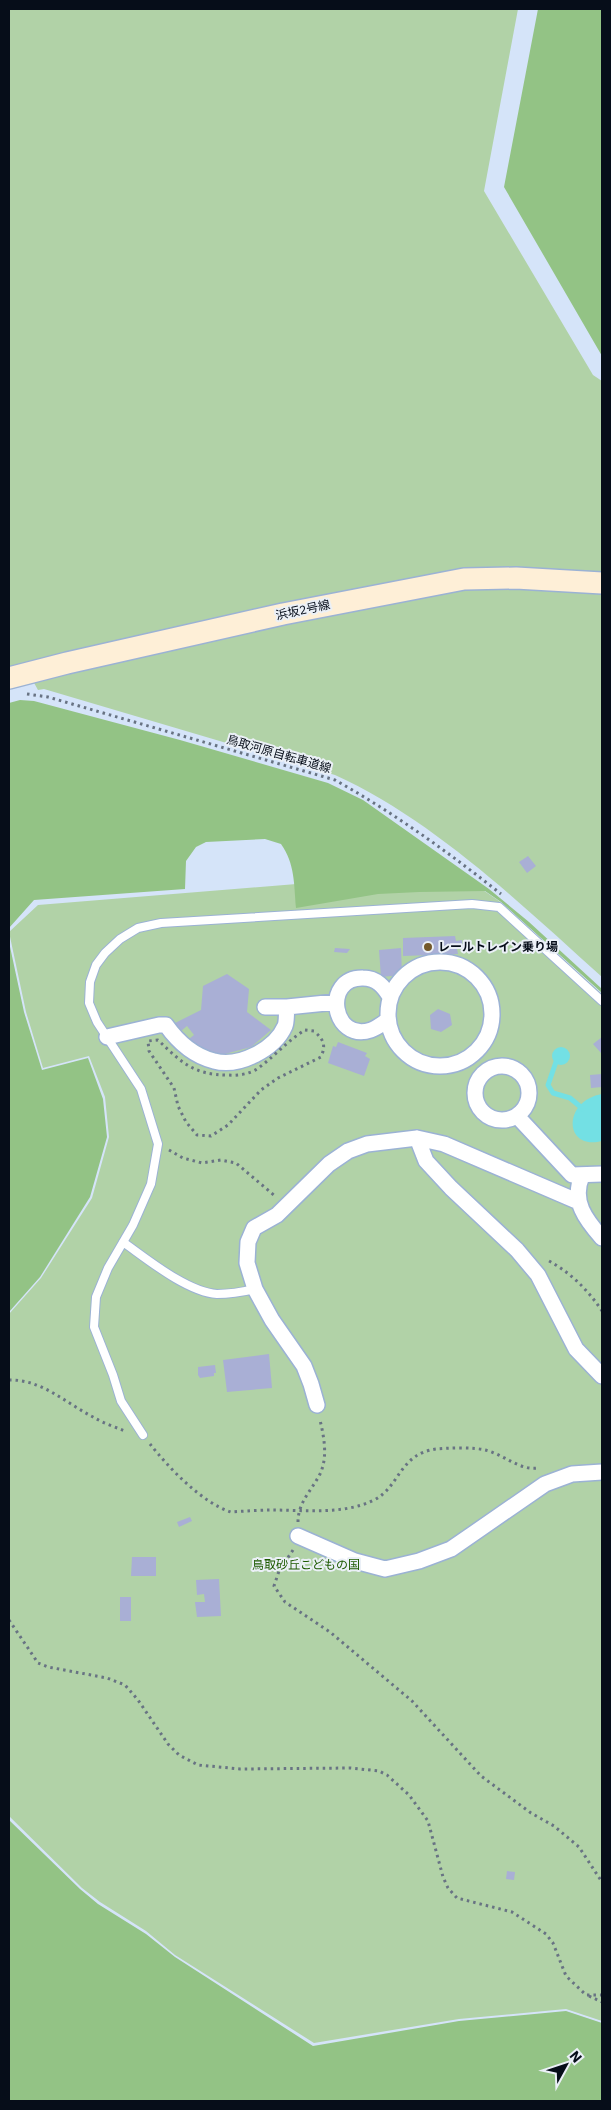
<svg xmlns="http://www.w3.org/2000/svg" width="611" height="2110" font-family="'IBM Plex Sans','Noto Sans JP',sans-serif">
<rect width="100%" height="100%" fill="#d5e4f9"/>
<path fill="#b1d2a7" d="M9,9H518L484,191L593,375L602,381V574L527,568L471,570L412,578L9,667Z
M485,588L573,590L602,593V977C522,905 434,820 335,775L44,689L38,690L33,681L35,679L334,614L446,591Z
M461,875L499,901L602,994V2021L566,2009L459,2019L314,2043L175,1955L146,1931L100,1902L82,1888L9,1816V1314L41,1278L92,1198L109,1137L105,1097L89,1056L43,1068L26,1012L9,932L38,905L357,879Z"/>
<path fill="#93c385" d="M538,9H602V356L504,187Z
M20,700L34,701L180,740L328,783L363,800L489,889L529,922L602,989V993L501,902L485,891L419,892L378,894L296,908C294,884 295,864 281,844L265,839L206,842L196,847L186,861L185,889L34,900L9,928V703Z
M9,942L24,1012L42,1070L88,1058L103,1099L107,1137L90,1197L40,1277L9,1312Z
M9,1820L80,1889L98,1904L146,1934L175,1957L313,2046L459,2021L566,2011L602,2023V2101H9Z"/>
<path fill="#73e0e4" d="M552 1056a9 9 0 1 1 18 0a9 9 0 1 1-18 0Z
M602,1094V1141C564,1151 562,1101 602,1094Z"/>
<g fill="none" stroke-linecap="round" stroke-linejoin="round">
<path stroke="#73e0e4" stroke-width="5" d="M557,1059L548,1085L553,1093L570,1098L583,1109"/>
</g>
<path fill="#a9afd5" d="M528,856L536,866L527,873L519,862Z
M455,936L456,941L462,940L463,948L457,949L458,954L403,956V938Z
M335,948L350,949L347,953L334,952Z
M401,948L402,975L381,977L379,950Z
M227,974L249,989L247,1012L271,1030L251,1047L221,1055L195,1048L183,1034L184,1033L189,1039L194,1035L187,1026L181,1031L173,1024L201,1010L203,986Z
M438,1009L450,1014L452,1025L441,1032L431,1029L430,1015Z
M602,1037V1052L601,1053L593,1044Z
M338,1042L367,1053L365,1056L370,1059L364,1076L328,1063L333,1046L336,1047Z
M602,1074V1087L591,1088L590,1075Z
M269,1354L272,1388L227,1392L223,1360Z
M215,1365L216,1373H214V1376L200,1378L198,1375V1367Z
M190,1517L192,1521L179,1527L177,1522Z
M132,1557H156V1576H131Z
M219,1579L221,1616L197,1617L195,1602H205L204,1594L197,1595L196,1580Z
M120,1597H131V1621H120Z
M507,1871L515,1872L514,1880L506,1879Z"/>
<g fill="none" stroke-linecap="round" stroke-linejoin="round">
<defs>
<path id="lane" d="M123,1242C147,1259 187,1292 217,1294C229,1294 242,1292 255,1289
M143,1435L121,1401L113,1375L94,1327L96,1297L108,1268L133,1225L151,1184L158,1144L141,1089L97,1022L89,1003L90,982L96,965L105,953L120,939L138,928L161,923L472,904L499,907L602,1001"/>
<path id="street" d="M388 1014a52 52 0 1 1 104 0a52 52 0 1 1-104 0Z
M265,1007H287L336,1002
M388,1020C383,1023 377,1028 371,1030C332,1043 322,977 363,978C377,978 384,987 390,997
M107,1037L159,1025H166C178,1042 194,1056 214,1061C239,1068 275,1049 285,1026C287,1021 286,1013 287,1007
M475 1093a27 27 0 1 1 54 0a27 27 0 1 1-54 0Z
M517,1116L572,1175L602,1174
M417,1138L426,1161L451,1188L517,1250L538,1275L576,1349L602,1376
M582,1176C571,1201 586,1220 602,1238
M317,1405L311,1384L304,1366L272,1320L255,1289L247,1263L248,1242L254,1228L277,1215L329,1164L348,1151L367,1144L417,1138L444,1144L579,1202
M298,1536L355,1561L385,1569L419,1561L451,1549L545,1484L572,1474L602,1472"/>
<path id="secondary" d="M9,678L67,663L283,614L464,579L516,578L602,583"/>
</defs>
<use href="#lane" stroke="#9bb2d4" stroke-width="10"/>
<use href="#street" stroke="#9bb2d4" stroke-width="18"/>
<use href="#secondary" stroke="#9bb2d4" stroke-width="24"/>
<path stroke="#687383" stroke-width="3" stroke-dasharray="2.5 4" stroke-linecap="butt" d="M27,694L48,697L335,780C394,813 448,852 501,894
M305,1030L314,1031C324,1040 326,1045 321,1057L278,1078L261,1090L228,1125L211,1136L197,1135L186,1122L178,1106L174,1088L149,1051L148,1041L158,1040C182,1063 194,1075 228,1075C237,1076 249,1074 257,1069C274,1057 287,1041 305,1030Z
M169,1150L183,1158L202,1163L221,1160L236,1163L275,1196
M549,1261C571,1273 588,1290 602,1311
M9,1380C41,1379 66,1403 93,1417C103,1423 115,1427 125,1431
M150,1444C168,1467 202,1503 231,1512C245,1511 259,1510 272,1510C305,1510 344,1515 374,1500C400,1487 399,1454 436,1449C448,1448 474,1447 485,1450C503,1454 520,1471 538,1468
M298,1522C298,1502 312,1490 320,1474C328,1457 324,1437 320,1420
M293,1550L279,1571L274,1586L285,1602L330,1632L412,1701L481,1776L531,1813L554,1826L579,1847L602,1882
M9,1620L38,1663L48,1667L107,1678L125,1685L138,1700L168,1744L179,1755L198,1765L240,1769L351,1768L379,1771L387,1775L409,1795L428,1821L443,1877L448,1888L457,1898L512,1912L546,1934L553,1943L566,1976L586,1995H602
M589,1996L602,2002"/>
<use href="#lane" stroke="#fff" stroke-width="8"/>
<use href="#street" stroke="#fff" stroke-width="15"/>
<use href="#secondary" stroke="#feefd7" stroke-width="21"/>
</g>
<circle fill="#74592b" stroke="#ebf0f7" stroke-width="2" cx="428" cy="947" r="5"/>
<g text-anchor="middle" stroke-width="4" stroke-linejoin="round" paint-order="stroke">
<g font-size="12" fill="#060d19" stroke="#ebf0f7">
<text transform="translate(303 610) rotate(-12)" y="4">浜坂2号線</text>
<text transform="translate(279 754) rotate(16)" y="4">鳥取河原自転車道線</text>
</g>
<g font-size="12" font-weight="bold" fill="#060d19" stroke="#ebf0f7" text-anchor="start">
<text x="438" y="951">レールトレイン乗り場</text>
</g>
<g font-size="12" fill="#1d5a00" stroke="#ebf0f7">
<text x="306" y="1569">鳥取砂丘こどもの国</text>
</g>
</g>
<rect width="611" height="2110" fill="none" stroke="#060d19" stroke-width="20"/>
<g transform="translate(566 2065) rotate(50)" stroke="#ebf0f7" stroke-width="4" paint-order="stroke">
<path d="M0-4L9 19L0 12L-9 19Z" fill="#060d19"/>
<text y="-8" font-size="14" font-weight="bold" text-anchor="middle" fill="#060d19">N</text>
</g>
</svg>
